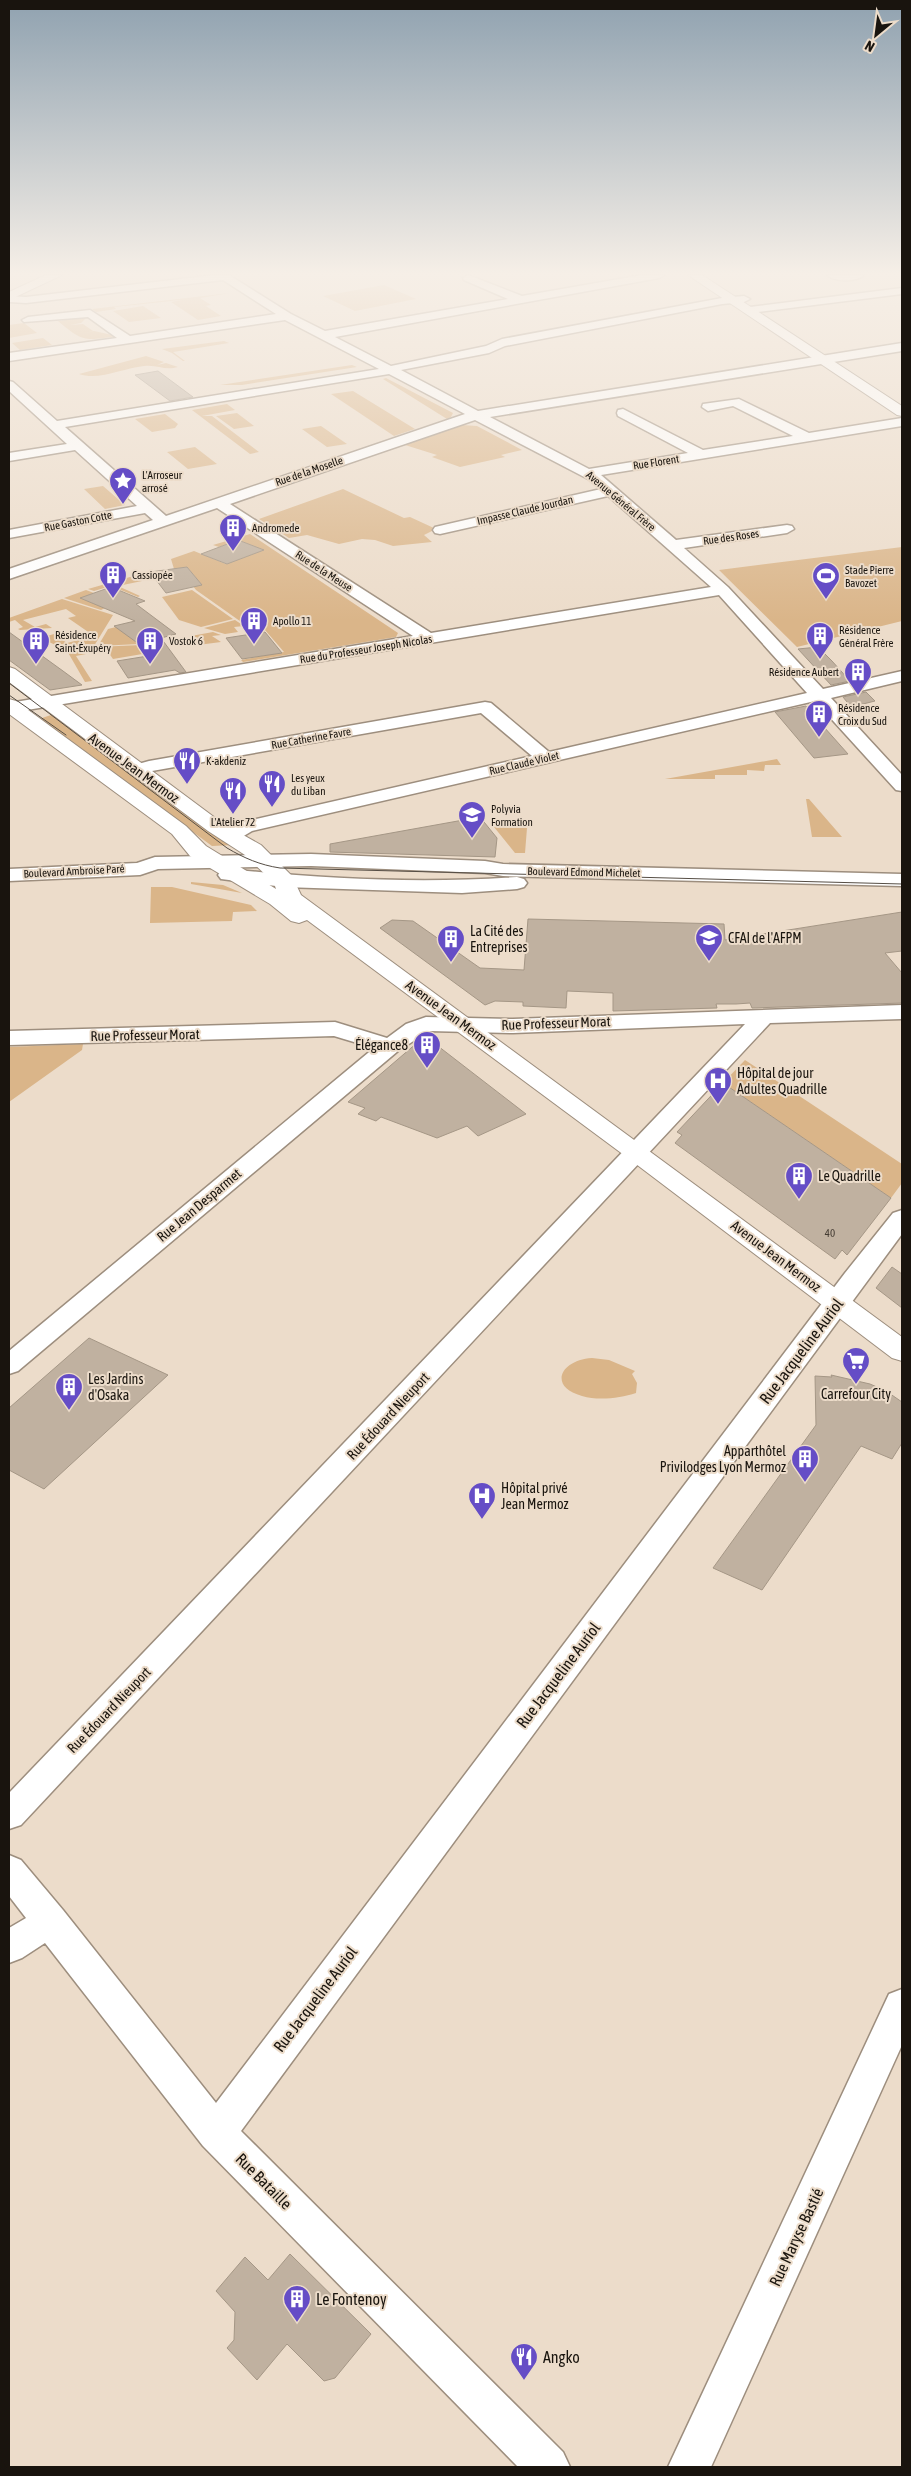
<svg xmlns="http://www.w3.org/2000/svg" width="911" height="2476" font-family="'Asap Condensed',sans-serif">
<rect width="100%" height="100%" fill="#ecdcca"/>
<path fill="#dab589" d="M384,285L416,299L355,311L323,296Z
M230,293L200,298L211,305L189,309L206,306L221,316L198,320L171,302L181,300L114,307L116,309L96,312L92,309Z
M143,306L161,318L129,322L113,311Z
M87,317L81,323L70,325L83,324L93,331L85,333L94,331L117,336C84,341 83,342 58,321Z
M24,323L37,333L9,338V325Z
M43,338L52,345L20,350L12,343Z
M224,341L229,343L173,352L185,361H183L172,353L162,349Z
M146,356L164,362L157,365L166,363L178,367C164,371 157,364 144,366C123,368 99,381 79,374Z
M352,365L357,367L242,385H220Z
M386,378L453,413L451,417L447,419L383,379Z
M353,391L415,429L394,436L331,394Z
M227,404L235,410L202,416H212L259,452L250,454L192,410Z
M237,413L254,426L234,429L216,416Z
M165,414L178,424L175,428L152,432L135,419Z
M462,425L477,426L522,450L501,455L505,457L460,467L432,457L437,455L405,445Z
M321,426L347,444L327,447L302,429Z
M195,447L217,464L188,469L167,452Z
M103,486L125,505L105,509L84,489Z
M343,489L404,518L410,517L436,529L424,535L432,542L393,546L375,540L362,539L339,544L307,535L289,538L259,519Z
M250,534L398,633L396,637L243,662L241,660L284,652L265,630L254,631L196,590L193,586L202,585L187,567L174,569L171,559L194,551L226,564L263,550L238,540L219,547L213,545Z
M902,547V621L797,647L719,570Z
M137,575L142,581L118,586L140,596L138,597L111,586L94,591L88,589Z
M86,590L94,593L81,598L105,608L101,610L64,598Z
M192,590L233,619L201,627L179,620L162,597Z
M62,599L113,615L94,646L60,647L40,638L54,634L67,643L94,636L68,618L76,616L66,609L23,620L35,627L46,624L52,628L20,630L18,629L23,627L15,620L9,622V618Z
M235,620L244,626L234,627L238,632L225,634L204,628Z
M116,627L139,644L98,646L108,629Z
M213,632L221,635L212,636L221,642L198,645L191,636Z
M141,645L166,650L113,659L106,649L99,650L96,647Z
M93,647L91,651L85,652L86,654L76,656L92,681L85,682L66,649Z
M54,714L206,829L233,845L212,846L39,719Z
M777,759L781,765H765L764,771L747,770V775H715V779H665Z
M806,799H809L842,837H812Z
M494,827L527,828L525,853H515Z
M191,882L223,885L242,893L191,884Z
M151,887H172L251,905L257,911L233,912L232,921L150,923Z
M83,1044L82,1050L9,1102V1047Z
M745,1060L902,1164V1183L891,1198L723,1083Z
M592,1358L609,1360L635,1371L632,1374L637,1383L636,1393C620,1398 599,1401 582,1396C548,1387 560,1360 592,1358Z"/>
<path fill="#c0b1a0" stroke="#a59786" d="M158,371L193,397L170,401L135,375Z
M238,540L264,550L227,564L201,554Z
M187,567L202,585L166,593L150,572Z
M111,587L145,601L136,604L176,634L161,638L186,672L180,673L175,670L128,678L117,661L154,655L114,626L135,621L80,598Z
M9,632L63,671L82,685L50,690L9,660Z
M265,632L282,653L242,659L226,638Z
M818,647L832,661L850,681L831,685L798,649Z
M866,692L875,701L851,707L843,697Z
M806,706L816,718L848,754L814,758L775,712Z
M480,817L497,838L495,857L330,852V844Z
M902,912V951L885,953L902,973V1003L752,1008L750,1003L736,1004H716L717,1008L613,1011V993L567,991L566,1008L523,1006V1002L495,1001L485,1005L380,928L392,920L413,921L480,968L524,970L528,919L724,924L725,940Z
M425,1036L526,1114L478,1136L467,1126L437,1138L381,1117L376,1121L358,1114L365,1108L348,1102Z
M723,1083L891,1198L847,1255L842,1250L835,1259L675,1143L682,1135L677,1132Z
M892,1267L902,1274V1308L876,1288Z
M89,1338L168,1375L44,1489L9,1470V1408Z
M831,1375L870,1384L886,1391L902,1402V1443L892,1459L861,1446L762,1590L713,1568L816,1425L815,1376L832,1377Z
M290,2254L371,2334L335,2378L324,2381L287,2344L257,2380L227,2348L234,2340L235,2312L216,2291L245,2257L268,2280Z"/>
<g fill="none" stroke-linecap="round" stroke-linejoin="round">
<defs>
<path id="minor" d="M215,275H229L291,314L325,331L508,299L464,280L463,278L468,275L522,296L642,275H664L659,278L335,337L391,366L486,346L502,339L722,298L744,296L750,299L744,302L722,304L505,346L489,353L401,370L478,411L902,343V351L490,417L589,469L688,453L618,416L617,413L618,410L623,409L703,450L793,436L733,406L708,411L702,407L703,404L739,399L809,433L902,418V426L601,475L676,540L787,525L792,526L794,529L787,533L684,548L728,587L823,689L902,671V681L831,698L902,775V791L896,790L815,701L252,831L237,840H223L220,836L223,832L239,823L532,756L481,713L152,771L137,775L131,774L128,770L131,766L149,761L485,702L491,703L549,752L807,693L719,595L9,713V703L413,636L217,508L9,579V569L153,520L145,513L9,538V530L137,506L75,450L9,461V453L67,444L9,391V381L13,382L57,421L379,369L285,320L9,361V353L117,338L88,317L24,322L22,320L28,317L90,310L130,336L276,314L223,280L26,303L9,302V296L26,297ZM389,374L465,414L166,516L65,427ZM475,420L590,480L601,489L435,527L433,530L435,533L440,534L608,496L711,587L431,633L230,504Z
M827,275H864C856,282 834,282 827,275Z
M902,288V294L750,313L744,310L750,307Z
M311,854L485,861L503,864L902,874V886L503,876L485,873L311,866L158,869L140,875L9,881V869L137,863L155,857Z
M228,869C323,879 421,884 517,877L524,879L527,883L524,887L517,889L462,893L284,887L221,879L218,875L221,871Z
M902,1005V1019L770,1023L21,1825L9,1829V1793L745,1024L513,1033L429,1031L398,1051L18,1371L9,1374V1351L374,1048L334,1036L9,1045V1031L335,1022L387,1038L406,1024L426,1017L513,1019Z
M902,1210V1234L241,2131L563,2452L570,2467H518L203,2146L45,1943L22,1958L9,1963V1928L26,1918L9,1896V1855L21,1860L63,1910L216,2103L845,1273L893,1213Z
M902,1989V2045L711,2467H668L889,1994Z"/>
<path id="major" d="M46,275H62L9,300V292Z
M688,275H702L902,406V416L897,415Z
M9,667L15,669L222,823L261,845L292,876L301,895L902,1337V1361L892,1358L628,1158L307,920L299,923L291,921L270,904L190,856L172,834L9,714V699L16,701L186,826L206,846L276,889L274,883L245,855L208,831L9,682Z"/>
</defs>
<use href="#minor" stroke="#9d8e7e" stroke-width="3"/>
<use href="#major" stroke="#9d8e7e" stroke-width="2"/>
<use href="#minor" fill="#fff" fill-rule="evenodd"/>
<use href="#major" fill="#fff" fill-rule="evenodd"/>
<path stroke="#564e45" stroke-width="1" d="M9,683L227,848C244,858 260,865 280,868L902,884
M9,695L66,735"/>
</g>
<linearGradient id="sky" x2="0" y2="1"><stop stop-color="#90a2b0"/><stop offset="0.44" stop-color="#f6efe7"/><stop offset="1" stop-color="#f6efe7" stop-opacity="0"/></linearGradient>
<rect width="911" height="621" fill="url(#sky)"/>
<defs>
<symbol id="sight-pin" viewBox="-11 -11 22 30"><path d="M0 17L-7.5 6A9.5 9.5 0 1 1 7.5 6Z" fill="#654dc6" stroke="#ecdcca"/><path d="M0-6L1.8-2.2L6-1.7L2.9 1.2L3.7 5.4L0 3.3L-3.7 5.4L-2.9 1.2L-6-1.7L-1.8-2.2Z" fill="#fff"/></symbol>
<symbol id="building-pin" viewBox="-11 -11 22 30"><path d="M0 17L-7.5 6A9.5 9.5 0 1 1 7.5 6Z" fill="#654dc6" stroke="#ecdcca"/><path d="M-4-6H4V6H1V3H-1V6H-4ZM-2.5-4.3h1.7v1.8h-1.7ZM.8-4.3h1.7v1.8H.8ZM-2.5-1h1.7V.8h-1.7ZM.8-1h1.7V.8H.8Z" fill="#fff"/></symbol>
<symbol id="stadium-pin" viewBox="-11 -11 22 30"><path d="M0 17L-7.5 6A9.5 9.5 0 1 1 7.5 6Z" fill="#654dc6" stroke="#ecdcca"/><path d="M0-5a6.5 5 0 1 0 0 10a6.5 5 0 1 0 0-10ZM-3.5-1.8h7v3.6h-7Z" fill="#fff"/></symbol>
<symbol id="restaurant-pin" viewBox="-11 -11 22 30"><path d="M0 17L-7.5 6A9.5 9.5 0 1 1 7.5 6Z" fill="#654dc6" stroke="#ecdcca"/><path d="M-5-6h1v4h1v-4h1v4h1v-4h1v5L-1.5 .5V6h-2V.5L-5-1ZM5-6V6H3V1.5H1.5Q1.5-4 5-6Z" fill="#fff"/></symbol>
<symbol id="university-pin" viewBox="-11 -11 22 30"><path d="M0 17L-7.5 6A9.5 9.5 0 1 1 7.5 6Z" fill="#654dc6" stroke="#ecdcca"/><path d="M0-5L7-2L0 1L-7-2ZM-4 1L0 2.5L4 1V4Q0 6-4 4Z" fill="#fff"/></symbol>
<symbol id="hospital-pin" viewBox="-11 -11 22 30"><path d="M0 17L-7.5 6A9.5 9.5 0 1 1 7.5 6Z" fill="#654dc6" stroke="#ecdcca"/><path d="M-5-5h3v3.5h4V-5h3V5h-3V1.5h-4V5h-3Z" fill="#fff"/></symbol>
<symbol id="supermarket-pin" viewBox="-11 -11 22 30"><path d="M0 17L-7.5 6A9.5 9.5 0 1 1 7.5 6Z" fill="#654dc6" stroke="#ecdcca"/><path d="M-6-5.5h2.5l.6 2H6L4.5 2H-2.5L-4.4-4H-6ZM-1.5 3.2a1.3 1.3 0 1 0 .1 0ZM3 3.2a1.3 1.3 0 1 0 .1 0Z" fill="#fff"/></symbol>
</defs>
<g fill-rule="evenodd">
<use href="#sight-pin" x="107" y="465" width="32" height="43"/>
<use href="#building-pin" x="217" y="512" width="32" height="43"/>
<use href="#building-pin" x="97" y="559" width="32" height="43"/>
<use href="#stadium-pin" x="810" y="560" width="32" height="43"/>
<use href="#building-pin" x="238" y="605" width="32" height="43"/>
<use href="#building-pin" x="804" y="620" width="32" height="43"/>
<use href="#building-pin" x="20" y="625" width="32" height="43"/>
<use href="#building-pin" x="134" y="625" width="32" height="43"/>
<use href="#building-pin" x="842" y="656" width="32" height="43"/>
<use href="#building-pin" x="803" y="698" width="32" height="43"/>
<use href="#restaurant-pin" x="171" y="745" width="32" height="43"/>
<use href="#restaurant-pin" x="256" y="768" width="32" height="43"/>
<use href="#restaurant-pin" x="217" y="775" width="32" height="43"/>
<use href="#university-pin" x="456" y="799" width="32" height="43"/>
<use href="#university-pin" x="693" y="922" width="32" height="43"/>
<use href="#building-pin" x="435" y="923" width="32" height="43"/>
<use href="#building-pin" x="411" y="1029" width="32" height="43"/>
<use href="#hospital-pin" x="702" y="1065" width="32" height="43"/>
<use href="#building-pin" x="783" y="1160" width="32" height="43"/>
<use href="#supermarket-pin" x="840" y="1345" width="32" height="43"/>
<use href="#building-pin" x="53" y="1371" width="32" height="43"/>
<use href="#building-pin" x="789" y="1443" width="32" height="43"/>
<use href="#hospital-pin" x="466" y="1480" width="32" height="43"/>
<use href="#building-pin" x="281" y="2283" width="32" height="43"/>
<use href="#restaurant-pin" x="508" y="2341" width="32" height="43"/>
</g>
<g text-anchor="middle" stroke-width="4" stroke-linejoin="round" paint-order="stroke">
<g font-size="11" fill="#19140e" stroke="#ecdcca">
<text transform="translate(656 462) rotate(-9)" y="4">Rue Florent</text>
<text transform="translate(309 471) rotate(-19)" y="4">Rue de la Moselle</text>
<text transform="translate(621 501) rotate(40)" y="4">Avenue Général Frère</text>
<text transform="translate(525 510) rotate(-13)" y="4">Impasse Claude Jourdan</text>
<text transform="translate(78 521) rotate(-11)" y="4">Rue Gaston Cotte</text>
<text transform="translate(731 537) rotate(-8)" y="4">Rue des Roses</text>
<text transform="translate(324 571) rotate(33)" y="4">Rue de la Meuse</text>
<text transform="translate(366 649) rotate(-9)" y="4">Rue du Professeur Joseph Nicolas</text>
<text transform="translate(311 738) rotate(-10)" y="4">Rue Catherine Favre</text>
<text transform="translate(524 763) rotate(-13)" y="4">Rue Claude Violet</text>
<text transform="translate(74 871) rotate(-3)" y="4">Boulevard Ambroise Paré</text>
<text transform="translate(584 872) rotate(1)" y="4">Boulevard Edmond Michelet</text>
</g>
<g font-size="11" fill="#19140e" stroke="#ecdcca" text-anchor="start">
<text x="142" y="479">L'Arroseur<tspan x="142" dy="13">arrosé</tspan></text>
<text x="252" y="532">Andromede</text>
<text x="845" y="574">Stade Pierre<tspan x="845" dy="13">Bavozet</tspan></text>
<text x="132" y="579">Cassiopée</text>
<text x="273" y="625">Apollo 11</text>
<text x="839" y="634">Résidence<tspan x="839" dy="13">Général Frère</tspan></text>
<text x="55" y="639">Résidence<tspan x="55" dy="13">Saint-Éxupéry</tspan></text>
<text x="169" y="645">Vostok 6</text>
<text x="839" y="676" text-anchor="end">Résidence Aubert</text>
<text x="838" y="712">Résidence<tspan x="838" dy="13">Croix du Sud</tspan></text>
<text x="206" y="765">K-akdeniz</text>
<text x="291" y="782">Les yeux<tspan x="291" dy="13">du Liban</tspan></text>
<text x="491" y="813">Polyvia<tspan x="491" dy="13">Formation</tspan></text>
<text x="233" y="826" text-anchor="middle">L'Atelier 72</text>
</g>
<g font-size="11" fill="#433b32">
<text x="830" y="1237">40</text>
</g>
<g font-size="14" fill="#19140e" stroke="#ecdcca">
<text transform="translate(134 768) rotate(36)" y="5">Avenue Jean Mermoz</text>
<text transform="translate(451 1015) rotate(36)" y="5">Avenue Jean Mermoz</text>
<text transform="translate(556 1023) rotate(-2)" y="5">Rue Professeur Morat</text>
<text transform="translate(145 1035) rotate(-1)" y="5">Rue Professeur Morat</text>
<text transform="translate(199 1205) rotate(-40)" y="5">Rue Jean Desparmet</text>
<text transform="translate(776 1256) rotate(37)" y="5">Avenue Jean Mermoz</text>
<text transform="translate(388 1416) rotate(-47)" y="5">Rue Édouard Nieuport</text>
<text transform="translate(109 1710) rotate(-46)" y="5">Rue Édouard Nieuport</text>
</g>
<g font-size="14" fill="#19140e" stroke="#ecdcca" text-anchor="start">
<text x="470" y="936">La Cité des<tspan x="470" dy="16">Entreprises</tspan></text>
<text x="728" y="943">CFAI de l'AFPM</text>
<text x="408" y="1050" text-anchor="end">Élégance8</text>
<text x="737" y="1078">Hôpital de jour<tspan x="737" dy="16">Adultes Quadrille</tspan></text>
<text x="818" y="1181">Le Quadrille</text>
<text x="88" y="1384">Les Jardins<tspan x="88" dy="16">d'Osaka</tspan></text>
<text x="856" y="1399" text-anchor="middle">Carrefour City</text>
<text x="786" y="1456" text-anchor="end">Apparthôtel<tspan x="786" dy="16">Privilodges Lyon Mermoz</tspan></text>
<text x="501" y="1493">Hôpital privé<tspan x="501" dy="16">Jean Mermoz</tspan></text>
</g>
<g font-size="16" fill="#19140e" stroke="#ecdcca">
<text transform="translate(801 1351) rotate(-53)" y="6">Rue Jacqueline Auriol</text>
<text transform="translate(558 1675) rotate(-53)" y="6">Rue Jacqueline Auriol</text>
<text transform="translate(315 1999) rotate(-53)" y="6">Rue Jacqueline Auriol</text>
<text transform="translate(264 2181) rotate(45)" y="6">Rue Bataille</text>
<text transform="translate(796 2237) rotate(-65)" y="6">Rue Maryse Bastié</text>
</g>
<g font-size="16" fill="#19140e" stroke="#ecdcca" text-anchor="start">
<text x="316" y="2305">Le Fontenoy</text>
<text x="543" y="2363">Angko</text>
</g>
</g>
<rect width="911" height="2476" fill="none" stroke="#19140e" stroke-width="20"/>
<g transform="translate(876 35) rotate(209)" stroke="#ecdcca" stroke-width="4" paint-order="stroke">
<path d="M0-4L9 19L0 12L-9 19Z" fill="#19140e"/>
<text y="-8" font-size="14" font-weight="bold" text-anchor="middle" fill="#19140e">N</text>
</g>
</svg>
